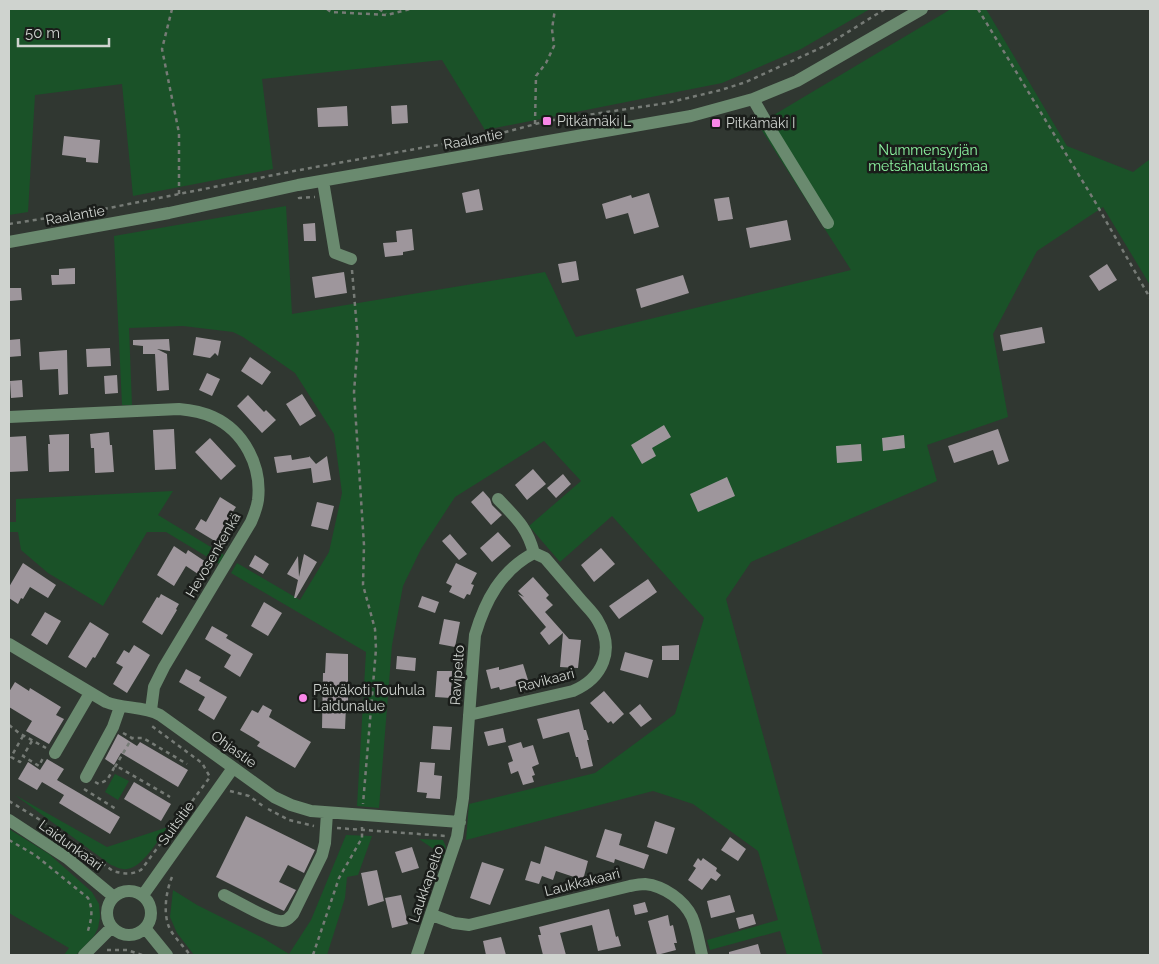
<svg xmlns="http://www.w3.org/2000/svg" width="1159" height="964" font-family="Raleway,sans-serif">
<rect width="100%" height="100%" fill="#303731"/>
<path fill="#1a5228" d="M9,9H870L801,49L722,83L485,130L442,60L262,79L273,169L133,196L122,84L35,95L28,212L9,215Z
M951,9H986L1067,146L1133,172L1150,159V285L1103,207L1037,251L993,334L1008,417L927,445L937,481L751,562L726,599L823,955H787L780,931L710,950L707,940L778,920L758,851L693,804L653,791L466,840L469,804L595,773L675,714L704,618L612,516L560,562L529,526L581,481L544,441L455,497L421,549L403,586L392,645L379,808L357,806L366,652L231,573L237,563L300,600L329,552L342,493L334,434L295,373L243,337L233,332L183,326L129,328L132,405H122L114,236L286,206L292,314L545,272L576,337L851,270L756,121L772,116Z
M173,491L158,515L224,555L219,564L166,532H147L103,606L48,573L21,550L18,532H9V522H16V499Z
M115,774L129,781L118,800L105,792Z
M15,795L107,847L168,827C158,839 141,872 123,869C119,869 115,866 111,865Z
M9,829L49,854L92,892L99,904L100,917L98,928L94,936L76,955H64L69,948L9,913Z
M346,835L372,836L358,875L347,877L345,898L327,955H194L177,933L170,917L173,890L197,905L263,938L289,954L311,920Z
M419,839L443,840L446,847L442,862L435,850Z"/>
<path fill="#9e969c" d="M407,105L408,123L392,124L391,106Z
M347,106L348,126L318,127L317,108Z
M64,136L100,140L98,163L86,162V158L62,155Z
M479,189L483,210L466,213L462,193Z
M649,193L659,227L634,234L628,213L606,219L602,204L631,195L632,198Z
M729,197L733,219L718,221L714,199Z
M787,220L791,240L750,248L746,228Z
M315,223L316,241H304L303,224Z
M412,229L414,250L403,252V255L385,257L383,243L397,242L396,231Z
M576,261L579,280L562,283L558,264Z
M1107,264L1117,280L1099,291L1089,276Z
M75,268V284L52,285L51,275H59V269Z
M344,272L347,293L315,298L312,277Z
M683,275L689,293L641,308L636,289Z
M9,288H21L22,300L9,301Z
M1042,327L1045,343L1003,351L1000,335Z
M196,337L221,341L218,356L215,353L210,358L193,355Z
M20,339L21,356L9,357V340Z
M169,339L170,351L157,349L167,354L169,390L157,391L155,354H143V346L133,345V340Z
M110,348L111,366L87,367L86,349Z
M67,350L68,394L59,395L58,369L40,370L39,352Z
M250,357L271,372L262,385L241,371Z
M207,373L220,379L212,396L199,390Z
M117,375L118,393L105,394L104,376Z
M22,380L23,397L11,398L10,381Z
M302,394L316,416L300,426L286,404Z
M248,395L264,412L266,410L276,420L262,433L237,406Z
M664,425L671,437L652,448L656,456L642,464L631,445Z
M174,429L176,469L155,470L153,430Z
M998,429L1009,461L998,465L993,450L954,463L948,446Z
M109,432L110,445H112L114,472L95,473L94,448H91L90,434Z
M69,434V471L49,472L48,444H50L49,435Z
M904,435L905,448L883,451L882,438Z
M26,436L28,471L9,472V437Z
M210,438L236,466L221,480L195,452Z
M861,444L862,461L837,463L836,446Z
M291,455L292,460L309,457V456L316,464L327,456L331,480L313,483L311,468L277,473L274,457Z
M533,469L546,484L527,500L515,485Z
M563,474L571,484L556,498L547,488Z
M727,477L735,496L698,512L690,494Z
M483,491L490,499L492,505L502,515L491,525L471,502Z
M220,497L236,507L230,516L233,518L218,543L195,529L201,519L206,522Z
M317,502L334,506L328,530L311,526Z
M498,532L511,546L492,562L480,548Z
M450,534L467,554L459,560L442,541Z
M174,546L186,554L188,550L206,562L198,574L186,566L174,586L157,575Z
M601,548L615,564L594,582L581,565Z
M304,554L317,562L296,598H294L298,580L287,574L298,556L299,577Z
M255,555L269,564L263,574L249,566Z
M23,563L56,585L48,598L30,587L23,599L21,598L18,604L9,598V587Z
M456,563L477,573L471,584L474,585L470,595L467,594L464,599L449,592L452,586L446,583Z
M533,577L549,595L546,598L553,605L545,612L569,639L581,640L578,668L560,667L563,633L549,645L540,633L546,627L518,594L524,597L518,591Z
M648,579L657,592L619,619L609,606Z
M161,594L179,604L176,609L177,610L162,635L142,622L157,597L159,598Z
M422,596L439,602L435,613L418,607Z
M264,602L282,613L268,636L251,626Z
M45,612L61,621L47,645L31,635Z
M444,619L460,622L455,647L439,644Z
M90,622L109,634L95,658L93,657L86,668L68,657Z
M212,626L228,635L226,638L253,654L240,677L224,667L231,655L205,639Z
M134,645L150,655L127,693L113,684L123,667L116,663L124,650L129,653Z
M679,645V660H662V646Z
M625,652L653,660L648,678L620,670Z
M326,653L348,654V706H346L345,729L322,728L323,673H325Z
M397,656L416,658L415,671L396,669Z
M523,664L528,680L524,681V684L500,690L499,687L491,689L486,670L499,667V670Z
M186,669L201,677L199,681L227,697L214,720L198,710L205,697L179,682Z
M437,671H452L451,698L435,697Z
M15,682L29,691L30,688L61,707L56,715L64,719L49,744L26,731L32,721L9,707V692Z
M604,691L624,714L613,724L611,721L608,723L590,703Z
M640,704L652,719L641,727L629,713Z
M263,705L272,710L269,717L311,742L295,768L257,746L260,742L240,730L252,710L258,713Z
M579,709L584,730H586L589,740H587L593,766L581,769L578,757H576L569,732L543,739L537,719Z
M433,726L452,727L450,750L431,749Z
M503,728L506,742L488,746L484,732Z
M118,734L137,746L140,742L188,770L178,787L121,753L114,765L105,759Z
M521,742L523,748L533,745L539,764L532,767L535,775L532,776L534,782L523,785L518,771L511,774L508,763L513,761L508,746Z
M47,759L64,769L57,780L120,817L110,834L59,803L64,795L42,782L37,790L18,779L28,762L40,770Z
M420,762L435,763L434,775L442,776L440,799L426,798L427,793L417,792Z
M134,782L171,804L161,821L124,799Z
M246,816L315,850L304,873L288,865L279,882L296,890L284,911L216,877Z
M655,821L675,828L667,854L647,847Z
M605,829L622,834L619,845L649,855L644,869L615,859L614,863L596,857Z
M730,837L746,849L738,861L721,850Z
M545,846L588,861L583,880L556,871L553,880L542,876L539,884L525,880L531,861L540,864Z
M412,847L419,868L402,873L395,852Z
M698,858L701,861L703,858L717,868L716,871L721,875L716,881L711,878L702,890L688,880L696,868L693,866Z
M482,862L504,869L490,905L470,898Z
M377,870L384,901L368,906L361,873Z
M401,895L408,924L392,928L385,898Z
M730,895L735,912L711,918L707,901Z
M645,902L648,912L635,915L633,905Z
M609,909L616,937L618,936L621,946L598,951L592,925L560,933L566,955H543L538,935H541L539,927Z
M753,914L756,924L739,929L736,918Z
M668,915L670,926L673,925L677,943H674L676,950L657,955L648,921Z
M501,937L506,955H486L483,941Z
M758,944L761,955H729V952Z"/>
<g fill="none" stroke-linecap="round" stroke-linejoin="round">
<path stroke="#767b76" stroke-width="2.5" stroke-dasharray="4 4" stroke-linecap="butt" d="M172,9L162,49L179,133V194
M327,9L331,12L387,15L410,9
M379,9L386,14
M978,9L1094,200L1150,298
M535,124L536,76L546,63L554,46L552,29L555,9
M299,197V198L315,197
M9,224L99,210L294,171L498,134L547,121L667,103L721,90L746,82L827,45L885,9
M352,270L358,341L354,392L364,545L363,585L375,629L376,649L363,804
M9,725L19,733L46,748
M123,733L132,738H143L187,764
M23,736L11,757L20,762L23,756
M32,741L23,756L39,766L43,758
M115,767L132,738
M95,782L99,784L107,780L114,768H120L170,797
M84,789L116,809
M230,791L249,796L263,806
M9,801L55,829L113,871C124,874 131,875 141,870L210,777L202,763L149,724
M268,809L289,820L314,826
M337,828L446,836
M9,840L35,855L88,898C94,911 91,921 87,934
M172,877C166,891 162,916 171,931C176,939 184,947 190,955
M107,950H127L142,955
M313,955L339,878L362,838V827"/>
<path stroke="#6a8a6f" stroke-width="12" d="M753,99L772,132L828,223
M323,181L335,253L351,259
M9,242L169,213L298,185L691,116L753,99L797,81L922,9
M9,417L179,409C190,410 202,412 213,417C244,431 262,466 258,500C257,507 254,515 251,522L164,667L154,687L151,710
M498,499C516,518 527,527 534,553
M9,644L106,702C124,709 144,706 160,715L274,797L291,805L311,811L460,822
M469,715L573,691C603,678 615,650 598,621C594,613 586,606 581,600C569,586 557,572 545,558L534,553
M55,753L90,693
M86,777L113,727L120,707
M9,820L67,858L114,897
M107 913a22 22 0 1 1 44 0a22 22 0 1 1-44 0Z
M143,895L233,768
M224,895C235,900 273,923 283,921C287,921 290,917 293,914L322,855L325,843L327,813
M432,915L454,923L469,925L630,886C635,885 640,884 645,884C664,886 684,900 692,917C697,929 699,943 702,955
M145,928L167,955
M84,955L112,927
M417,955L457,837L463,798L475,635C485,601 501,570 534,553"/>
</g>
<g fill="#f987e8" stroke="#1a1d1a" stroke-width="2">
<rect x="542" y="116" width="10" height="10" rx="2.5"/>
<rect x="711" y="118" width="10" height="10" rx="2.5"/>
<circle cx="303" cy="698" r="5"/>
</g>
<g text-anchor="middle" stroke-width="5" stroke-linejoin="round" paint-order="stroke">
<g font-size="14" fill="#cfd3cf" stroke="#1a1d1a" text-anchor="start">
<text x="557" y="126">Pitkämäki L</text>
<text x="726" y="128">Pitkämäki I</text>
<text x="313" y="695">Päiväkoti Touhula<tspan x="313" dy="16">Laidunalue</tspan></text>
</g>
<g font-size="14" fill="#cfd3cf" stroke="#1a1d1a">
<text transform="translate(473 139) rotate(-11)" y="5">Raalantie</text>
<text transform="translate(75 215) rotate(-10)" y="5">Raalantie</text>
<text transform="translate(213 555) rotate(-60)" y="5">Hevosenkenkä</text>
<text transform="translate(457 675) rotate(-86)" y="5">Ravipelto</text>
<text transform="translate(546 680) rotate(-15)" y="5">Ravikaari</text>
<text transform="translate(234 749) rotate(36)" y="5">Ohjastie</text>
<text transform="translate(176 823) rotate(-54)" y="5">Suitsitie</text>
<text transform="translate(71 845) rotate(36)" y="5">Laidunkaari</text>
<text transform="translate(582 882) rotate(-14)" y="5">Laukkakaari</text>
<text transform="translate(426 884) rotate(-71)" y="5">Laukkapelto</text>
</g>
<g font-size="14" fill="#8df5a1" stroke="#1a1d1a">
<text x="928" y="155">Nummensyrjän<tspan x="928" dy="16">metsähautausmaa</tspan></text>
</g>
</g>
<rect width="1159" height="964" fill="none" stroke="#cfd3cf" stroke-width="20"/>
<path d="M18 38v8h91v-8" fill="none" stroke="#cfd3cf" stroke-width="2.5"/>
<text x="25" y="38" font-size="15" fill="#cfd3cf" stroke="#1a1d1a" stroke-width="4" paint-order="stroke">50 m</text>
</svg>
